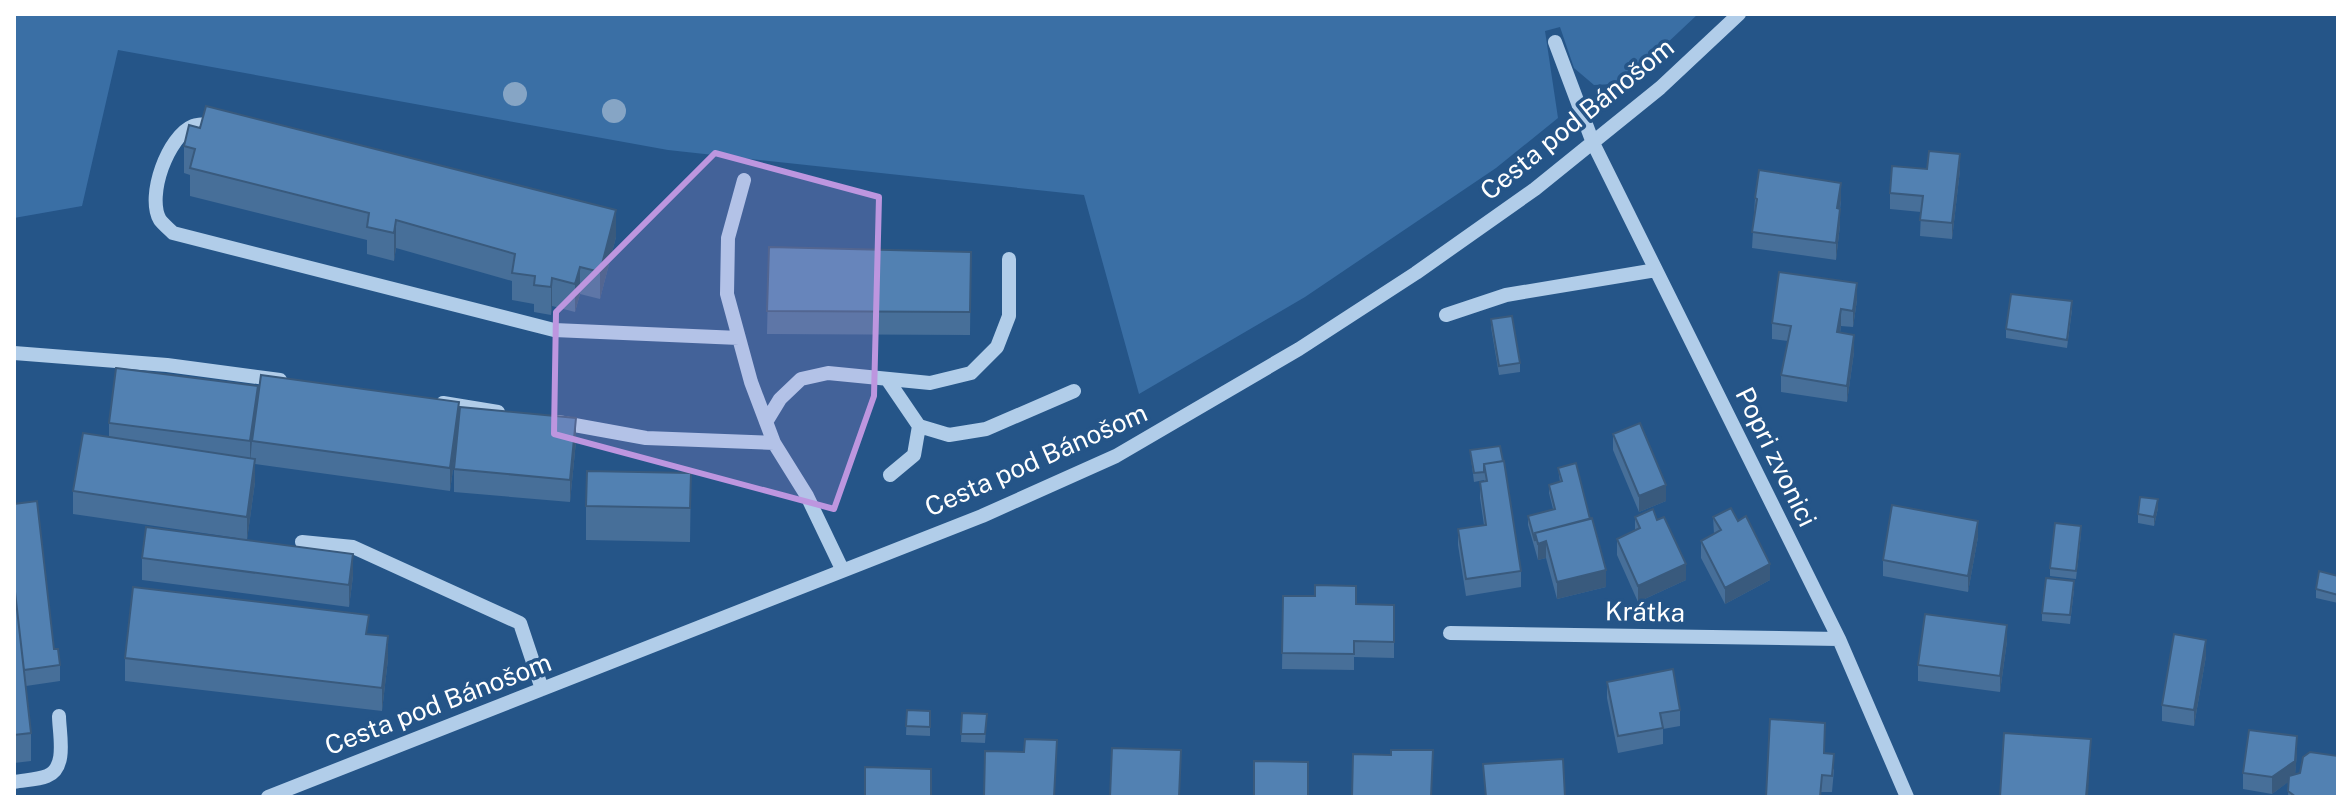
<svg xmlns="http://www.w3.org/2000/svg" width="2352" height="811" font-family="'Public Sans',sans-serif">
<rect width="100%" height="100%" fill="#255588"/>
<path fill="#3a6fa5" d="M14,14H1698L1647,62L1615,84L1594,85L1574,68L1560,27L1545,31L1558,118L1496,168L1305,297L1139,394L1084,195L668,150L118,50L82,206L14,218Z"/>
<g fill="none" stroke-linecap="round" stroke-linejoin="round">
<path stroke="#b1cde9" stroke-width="14" d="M1555,42L1593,143L1839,639L1907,797
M218,124C211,124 200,123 193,126C168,136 146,196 160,220C163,224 169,229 173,233L554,330L739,338
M744,180L728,238L727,294L751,382L774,443L807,496L842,569
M1446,315L1506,295L1656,270
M14,353L167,365L280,380
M887,379L919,426L949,435L986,429L1074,391
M443,403L498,412
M558,422L646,438L774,443
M766,422L780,399L801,379L828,373L930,383L971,373L997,347L1009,316V259
M890,475L914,455L919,426
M302,542L353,547L520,623L542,689
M1450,633L1839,639
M14,782C24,780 37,780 47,776C68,768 59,733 59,716
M268,797L982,516L1116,456L1299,349L1416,273L1535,189L1660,88L1739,14"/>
</g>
<g fill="#86a5c5">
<circle cx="515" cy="94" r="12"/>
<circle cx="614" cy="111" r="12"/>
</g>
<path fill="#476f99" d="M184,146L616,237L600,299L580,294L575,312L552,306L551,315L534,312V304L512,300V281L396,248L394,261L367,254V240L190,196V175L184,173Z
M1927,169L1960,170L1952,239L1920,236L1921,212L1890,209V193Z
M1755,198L1841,200L1840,209V225L1836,260L1752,248Z
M769,247L971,252L970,335L767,334Z
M1857,300L1853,327L1841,326L1840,333L1854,352L1847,402L1781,392V375L1788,341L1772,339V323Z
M2072,310L2067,348L2006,338V329Z
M1491,319L1520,363V372L1499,375L1491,327Z
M258,400L459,416L576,441L570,502L454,492V469L456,448L450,491L255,464V482L247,540L353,576L349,607L142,580V558L237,538L73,514V491L109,437V423Z
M1613,434L1666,501L1639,512L1613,450Z
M1500,446L1521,571V587L1466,596L1458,545V529L1484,525L1480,498V482L1484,481V480L1474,482L1470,450Z
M1558,468L1606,587L1557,599L1546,558L1538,560L1528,525V516L1553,509L1549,493V485L1560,482Z
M691,473L690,542L586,540V506Z
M14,504L54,649L60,665V681L26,686L31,733V761L14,763Z
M2158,508L2154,526L2138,523V514Z
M1635,517L1686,580L1638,602L1617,555V539L1635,530Z
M1713,517L1770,580L1725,604L1701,558V541L1714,534Z
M2081,534L2076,579L2050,576V568Z
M1978,537L1968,592L1883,576V560Z
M2338,576V603L2316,598V589Z
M2074,590L2070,624L2042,621V613Z
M1283,596L1356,604L1394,605V658L1354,657V670L1282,669Z
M369,634L388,659L382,711L125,681V658Z
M2007,641L2000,692L1918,681V665Z
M2206,656L2194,726L2162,721V705Z
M1607,682L1680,710V726L1663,729V744L1618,753L1607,698Z
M907,710L930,711V736L906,735Z
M962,713L987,714L985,743L961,742Z
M1825,753L1834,770L1832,792H1822L1766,797Z
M2297,753L2295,774L2300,773L2338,797H2288L2289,781L2272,794L2243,789V773Z"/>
<path fill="#395a7d" d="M1960,154V170L1952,239V223Z
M1841,183V200L1837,225V208Z
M1840,209V225L1836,260V243Z
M616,210V237L600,299V272Z
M396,220V248L394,261V233Z
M580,267V294L575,312V284Z
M552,278V306L551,315V287Z
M1857,283V300L1853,327V311Z
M1841,309V326L1837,349V332Z
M1854,335V352L1847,402V386Z
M258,386V409L252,441L250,464V441Z
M459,402V425L450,491V468Z
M576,418V441L570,502V480Z
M255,459V482L247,540V517Z
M1666,485V501L1639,512V496Z
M2158,499V508L2154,526V517Z
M1978,521V537L1968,592V576Z
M1546,541V558L1538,560V544Z
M353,554V576L349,607V585Z
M1686,564V580L1638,602V586Z
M1770,564V580L1725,604V588Z
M1606,570V587L1557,599V582Z
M2007,625V641L2000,692V676Z
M388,636V659L382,711V688Z
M2206,640V656L2194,726V710Z
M2297,736V753L2295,777L2272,794V777Z
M2091,739L2088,797H2086Z"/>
<path fill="#5281b2" stroke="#395a7d" stroke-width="2" d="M206,106L616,210L600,272L580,267L575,284L552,278L551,287L534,285L535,276L512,273L515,254L396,220L394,233L367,227L369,213L190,168L195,149L184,146L189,125L200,128Z
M1929,151L1960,154L1952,223L1920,220L1923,196L1890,193L1892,166L1927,169Z
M1759,170L1841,183L1837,208L1840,209L1836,243L1752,232L1757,199L1755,198Z
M769,247L971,252L970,312L767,311Z
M1779,272L1857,283L1853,311L1841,309L1837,332L1854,335L1847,386L1781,375L1791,326L1772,323Z
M2011,294L2072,301L2067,340L2006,329Z
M1512,316L1520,363L1499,366L1491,319Z
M116,368L258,386L250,441L109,423Z
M261,375L459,402L450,468L252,441Z
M460,407L576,418L570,480L454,469Z
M1640,423L1666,485L1639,496L1613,434Z
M83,433L255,459L247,517L73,491Z
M1500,446L1503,461L1484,464V472L1474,473L1470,450Z
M1504,461L1521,571L1466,579L1458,529L1486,525L1480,482L1487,481L1484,464Z
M1576,463L1590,519L1535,533V541L1528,516L1555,509L1549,485L1562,481L1558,468Z
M587,471L691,473L690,508L586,506Z
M2140,497L2158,499L2154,517L2138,514Z
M37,501L54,649H58L60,665L24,670L14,583V504Z
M1892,505L1978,521L1968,576L1883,560Z
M1731,508L1738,521L1746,516L1770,564L1725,588L1701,541L1721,530L1713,517Z
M1653,509L1657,520L1664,517L1686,564L1638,586L1617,539L1640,528L1635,517Z
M1592,518L1606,570L1557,582L1546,541L1538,544L1535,533Z
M2055,523L2081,526L2076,571L2050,568Z
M146,527L353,554L349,585L142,558Z
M2319,571L2338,576V595L2316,589Z
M2046,578L2074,581L2070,615L2042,613Z
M14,583L31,733L14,735Z
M1315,585L1356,586V604L1394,605V642L1354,641V654L1282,653L1283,596H1315Z
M133,587L369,615L366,634L388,636L382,688L125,658Z
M1925,614L2007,625L2000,676L1918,665Z
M2174,634L2206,640L2194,710L2162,705Z
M1673,669L1680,710L1660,713L1663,728L1618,736L1607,682Z
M907,710L930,711V727L906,726Z
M962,713L987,714L985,734H961Z
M1770,719L1825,723L1824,753L1834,754L1832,776L1822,775L1820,797H1766Z
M2249,730L2297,736L2295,761L2272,777L2243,773Z
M2004,733L2091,739L2086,797H2000Z
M1025,739L1057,740L1054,797H984L985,751L1024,752Z
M1112,748L1181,750L1179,797H1110Z
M1391,750H1433L1431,797H1352L1353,754L1391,755Z
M2310,752L2338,756V797H2296L2288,791L2289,776L2300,773L2303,757Z
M1563,759L1565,797H1486L1483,764Z
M1254,761L1308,762V797H1254Z
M865,767L931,769V797H865Z"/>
<path fill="#bd96df" fill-opacity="0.2" stroke="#bd96df" stroke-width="6" stroke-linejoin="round" d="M715,153L879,197L874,396L834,509L554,434L556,312Z"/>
<g text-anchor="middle" stroke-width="7" stroke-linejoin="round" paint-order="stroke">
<g font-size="26" fill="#fff" stroke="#255588">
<text transform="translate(1577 119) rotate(-39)" y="9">Cesta pod Bánošom</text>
<text transform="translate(1776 457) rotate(64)" y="9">Popri zvonici</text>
<text transform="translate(1036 460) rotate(-24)" y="9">Cesta pod Bánošom</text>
<text transform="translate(1645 612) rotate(1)" y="9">Krátka</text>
<text transform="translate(438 704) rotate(-21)" y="9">Cesta pod Bánošom</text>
</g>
</g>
<rect width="2352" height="811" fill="none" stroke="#ffffff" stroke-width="32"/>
</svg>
